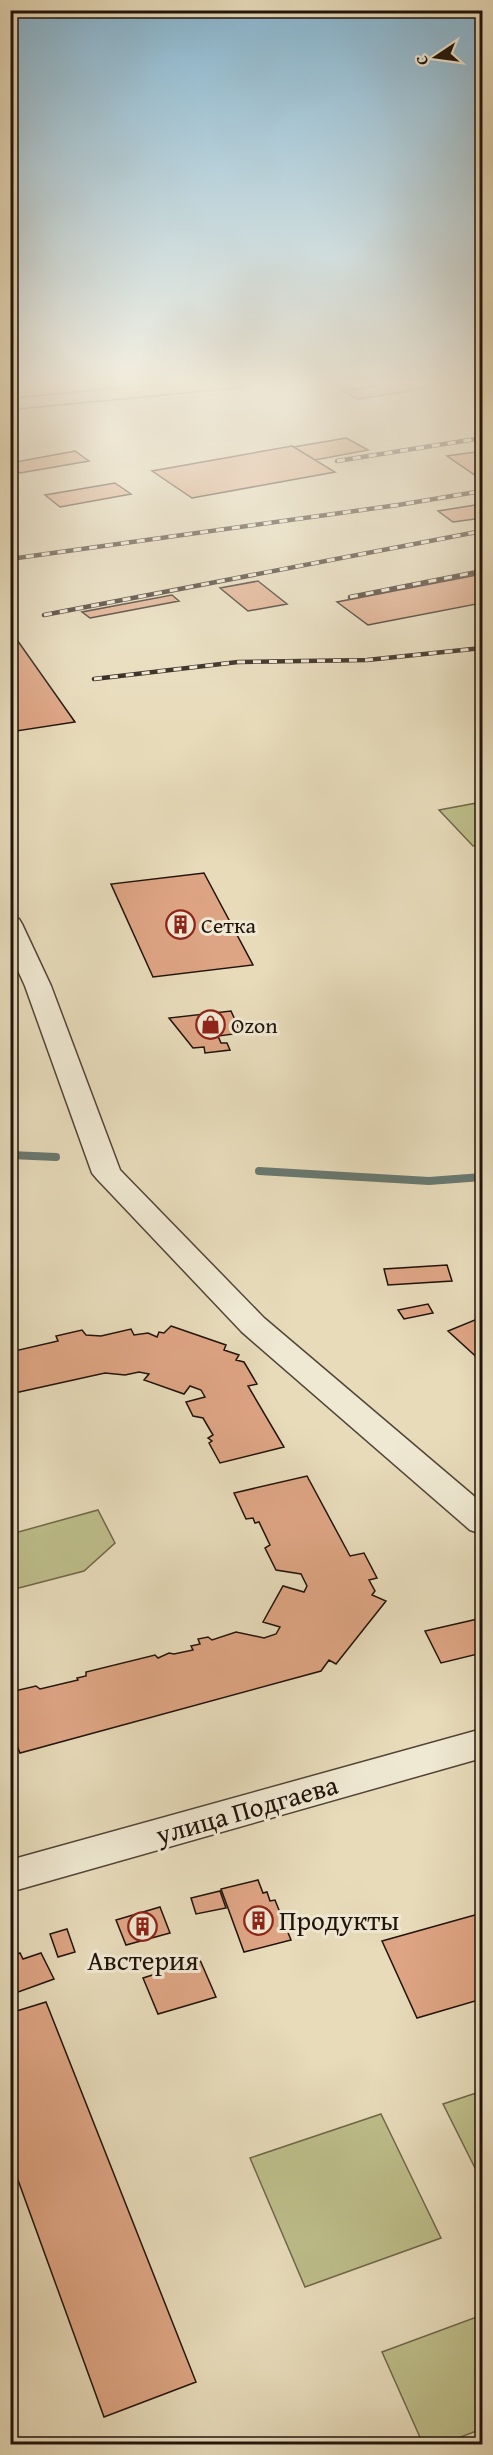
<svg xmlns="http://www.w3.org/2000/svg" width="493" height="2455" font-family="'Gentium Book Plus',serif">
<rect width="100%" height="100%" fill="#e7dbba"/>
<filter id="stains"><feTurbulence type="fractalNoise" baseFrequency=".00333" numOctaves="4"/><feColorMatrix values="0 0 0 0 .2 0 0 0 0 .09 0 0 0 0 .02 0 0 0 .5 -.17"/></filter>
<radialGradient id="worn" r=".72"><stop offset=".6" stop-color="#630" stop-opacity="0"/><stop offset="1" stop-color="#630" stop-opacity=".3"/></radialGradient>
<path fill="#bdbe8a" stroke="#6f684a" stroke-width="1.5" d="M482,802V844L473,846L439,810Z
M98,1510L115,1543L84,1571L11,1590V1534Z
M482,2091V2182L443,2104Z
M381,2114L441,2238L305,2287L250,2158Z
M482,2315V2429L442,2444H423L382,2352Z"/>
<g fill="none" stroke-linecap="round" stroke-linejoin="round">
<path stroke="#687870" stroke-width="8" d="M10,1155L56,1157
M259,1171L429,1181L482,1177"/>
</g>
<path fill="#dea584" stroke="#21130b" stroke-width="1.5" d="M409,381L423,389L357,399L343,391Z
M346,438L368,450L315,460L294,447Z
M292,446L335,472L192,498L152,471Z
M75,451L89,461L20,473L10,466V463Z
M482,451V480L447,456Z
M115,483L131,494L60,507L45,495Z
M482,504V518L453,522L438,511Z
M482,574V603L368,625L337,602Z
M258,581L287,604L248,611L220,588Z
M172,595L179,601L90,618L82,612Z
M15,637L75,722L10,732V638Z
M204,873L253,965L153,977L111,884Z
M231,1011L241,1033L218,1036L221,1043H227L230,1050L205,1053L204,1047L193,1048L169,1018Z
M447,1265L452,1281L388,1285L384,1269Z
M428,1304L433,1313L404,1319L398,1310Z
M482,1317V1362L448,1331Z
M171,1326L226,1345L224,1350L239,1355L236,1360L244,1362L257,1384L248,1386L284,1447L220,1463L209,1443L212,1441L208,1438L213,1435L203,1418L193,1416L186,1402L205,1397L201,1390L190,1386L184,1394L144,1380L149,1374L139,1372L125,1375L105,1373L10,1394V1352L58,1341L56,1336L82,1330L86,1335L101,1336L131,1329L134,1335L148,1333L157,1337L159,1332L164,1333Z
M307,1476L350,1556L364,1553L377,1578L369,1580L375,1591L372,1595L386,1601L336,1664L329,1660L321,1671L20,1753L10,1729V1692L36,1686L40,1689L78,1680L77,1678L86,1676V1672L155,1655L158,1658L169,1653L174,1654L193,1650L191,1646L200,1644L198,1639L208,1637L212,1640L236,1632L264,1638L276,1634L280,1627L263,1622L283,1586L304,1592L307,1586L301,1574L276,1570L265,1548L270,1545L259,1522L255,1523L253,1518L246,1519L234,1493Z
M482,1618V1653L441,1663L425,1631Z
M258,1880L263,1893L267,1892L270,1901L275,1900L291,1940L244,1952L221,1889Z
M220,1891L226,1908L196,1914L191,1898Z
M160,1907L170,1933L126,1945L116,1920Z
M482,1913V1999L417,2018L382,1941Z
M67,1929L75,1952L58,1957L50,1934Z
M20,1953L23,1959L41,1953L54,1979L10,1995V1957Z
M200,1960L216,1997L158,2014L143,1978Z
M46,2002L196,2382L104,2417L10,2158V2013Z"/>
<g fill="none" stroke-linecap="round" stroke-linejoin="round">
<defs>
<path id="minor" d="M205,381H258L250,386L10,409V399Z
M10,917L19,919L22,924L51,986L120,1170L264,1318L482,1503V1534L470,1530L242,1332L97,1179L92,1173L25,986L10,953Z
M482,1729V1758L10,1892V1860Z"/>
</defs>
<use href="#minor" stroke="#524537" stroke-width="3"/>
<use href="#minor" fill="#efe8d2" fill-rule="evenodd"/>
<defs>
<path id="rail" d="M337,461L482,438
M10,559L398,505L482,491
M350,597L482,571
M44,615L482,531
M94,679L238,662L367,660L482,648"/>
</defs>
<use href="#rail" stroke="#21130b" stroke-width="4.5"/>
<use href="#rail" stroke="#efe8d2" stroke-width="3" stroke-dasharray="8" stroke-linecap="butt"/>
</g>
<linearGradient id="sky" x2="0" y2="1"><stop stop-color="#87b7d3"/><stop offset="0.53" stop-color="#f4efe0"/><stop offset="1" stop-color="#f4efe0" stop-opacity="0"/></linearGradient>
<rect width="493" height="724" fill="url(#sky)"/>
<defs>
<symbol id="building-ring" viewBox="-11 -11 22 22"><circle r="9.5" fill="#efe8d2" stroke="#8f2418" stroke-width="1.5"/><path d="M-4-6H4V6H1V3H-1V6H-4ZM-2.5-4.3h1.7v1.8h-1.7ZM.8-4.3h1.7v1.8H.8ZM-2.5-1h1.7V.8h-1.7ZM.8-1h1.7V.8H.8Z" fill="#8f2418"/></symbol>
<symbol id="shop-ring" viewBox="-11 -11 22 22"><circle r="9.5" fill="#efe8d2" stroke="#8f2418" stroke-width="1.5"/><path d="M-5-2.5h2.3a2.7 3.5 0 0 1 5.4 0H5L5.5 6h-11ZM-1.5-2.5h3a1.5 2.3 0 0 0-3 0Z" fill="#8f2418"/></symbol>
</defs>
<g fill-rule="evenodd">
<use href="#building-ring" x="164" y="908" width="33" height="33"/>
<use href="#shop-ring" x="194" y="1008" width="33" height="33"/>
<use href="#building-ring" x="242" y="1904" width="33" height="33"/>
<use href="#building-ring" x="126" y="1910" width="33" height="33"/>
</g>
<g text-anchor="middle" stroke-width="6" stroke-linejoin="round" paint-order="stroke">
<g font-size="22" fill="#21130b" stroke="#efe8d2" text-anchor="start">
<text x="201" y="933">Сетка</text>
<text x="231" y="1033">Ozon</text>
</g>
<g font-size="27" fill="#21130b" stroke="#efe8d2">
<text transform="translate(247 1810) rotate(-16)" y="9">улица Подгаева</text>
</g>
<g font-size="27" fill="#21130b" stroke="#efe8d2" text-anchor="start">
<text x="279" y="1930">Продукты</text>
<text x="143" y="1970" text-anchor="middle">Австерия</text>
</g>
</g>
<rect width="493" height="2455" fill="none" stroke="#e7dbba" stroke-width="36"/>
<rect x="12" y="12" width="469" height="2431" fill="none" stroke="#21130b" stroke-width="3"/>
<rect x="18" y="18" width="457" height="2419" fill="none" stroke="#21130b" stroke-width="1.5"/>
<g transform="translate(436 57) rotate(257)" stroke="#efe8d2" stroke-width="4.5" paint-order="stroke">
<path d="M0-4.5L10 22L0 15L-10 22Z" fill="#21130b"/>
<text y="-9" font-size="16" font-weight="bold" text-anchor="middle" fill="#21130b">С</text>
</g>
<rect width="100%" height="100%" filter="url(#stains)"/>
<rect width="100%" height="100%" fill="url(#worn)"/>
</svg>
